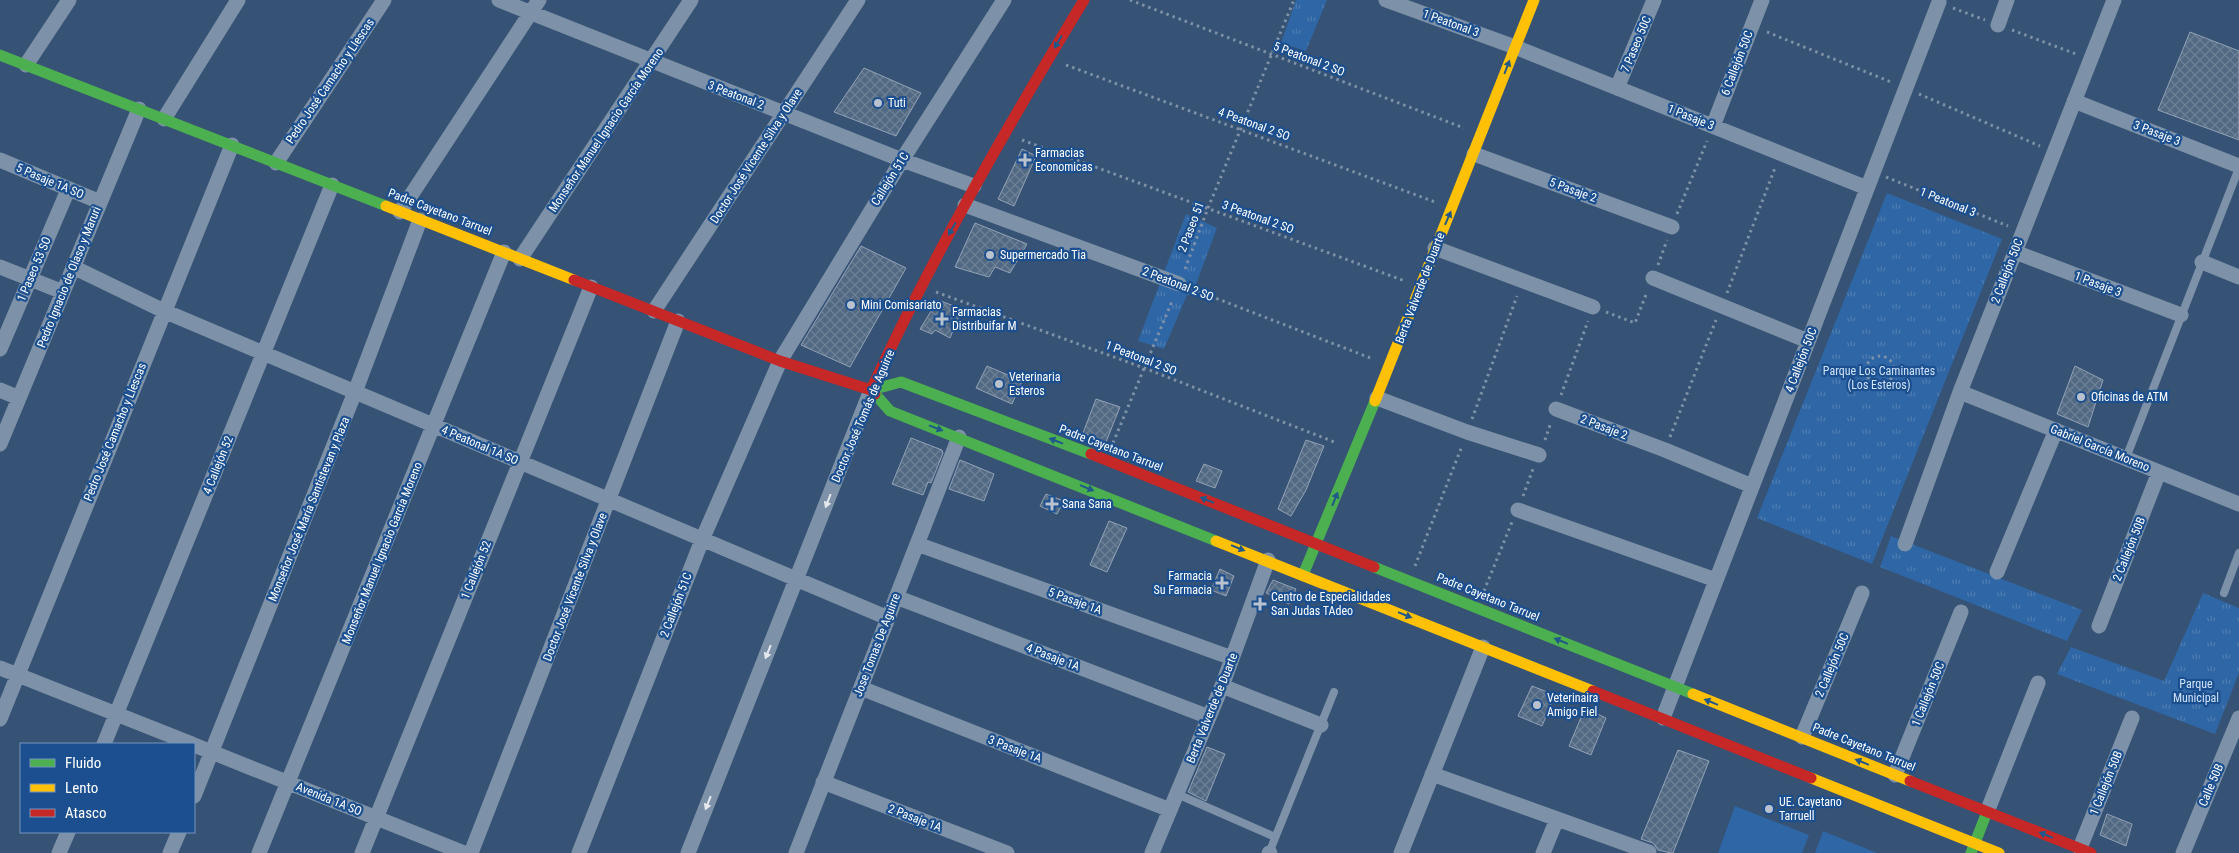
<svg xmlns="http://www.w3.org/2000/svg" width="2239" height="853" font-family="'Roboto Condensed',sans-serif">
<defs>
<pattern id="grass-tufts" width="24" height="20" patternUnits="userSpaceOnUse" patternTransform="scale(1.25)"><rect width="24" height="20" fill="#2f66a5"/><path d="M3 7l-1-3M5 7V3M7 7l1-3M15 17l-1-3M17 17v-4M19 17l1-3" fill="none" stroke="#4e7db2"/></pattern>
<pattern id="building-cross-hatch" width="8" height="8" patternUnits="userSpaceOnUse" patternTransform="scale(1.25)"><rect width="8" height="8" fill="#526984"/><path d="M0 0l8 8M0 8l8-8" fill="none" stroke="#6c8096"/></pattern>
</defs>
<rect width="100%" height="100%" fill="#365274"/>
<path fill="url(#grass-tufts)" d="M1296,0H1327L1306,51L1281,43Z
M1887,193L2002,239L1872,564L1757,518Z
M1186,214L1217,228L1192,295H1187L1164,349L1138,341Z
M1891,536L2082,610L2067,641L1880,567Z
M2203,593L2239,608V673L2215,734L2057,674L2071,647L2164,681Z"/>
<path fill="#2f66a5" d="M1735,806L1809,835L1802,853H1718Z
M1823,831L1877,853H1815Z"/>
<path fill="url(#building-cross-hatch)" stroke="#92a2b6" d="M2190,32L2239,51V140L2158,110Z
M864,68L921,93L896,136L834,112Z
M1022,149L1036,156L1014,206L998,199Z
M975,223L1027,244L1010,273L995,267L989,277L955,267Z
M861,246L906,268L850,367L801,345Z
M938,300L962,309L950,338L935,330L932,334L920,329Z
M987,366L1022,381L1012,404L976,388Z
M2075,366L2103,380L2088,427L2057,414Z
M1096,399L1120,407L1106,442L1083,433Z
M911,438L942,450L943,453L931,483L928,482L923,495L892,484Z
M1306,440L1324,446L1306,490L1291,516L1278,509Z
M960,460L994,474L984,501L949,489Z
M1204,464L1222,471L1215,488L1196,481Z
M1046,494L1064,501L1057,514L1040,506Z
M1109,521L1127,528L1107,572L1090,565Z
M1220,569L1234,576L1226,596L1211,590Z
M1273,580L1296,589L1289,604L1266,593Z
M1532,686L1555,695L1542,726L1518,716Z
M1585,708L1606,718L1591,755L1569,746Z
M1207,747L1225,754L1206,801L1188,792Z
M1678,750L1709,761L1673,853H1671L1658,850L1653,843L1641,839Z
M2107,814L2132,824L2126,846L2100,835Z"/>
<g fill="none" stroke-linecap="round" stroke-linejoin="round">
<path stroke="#7d92a8" stroke-width="3" stroke-dasharray="2.5 4" stroke-linecap="butt" d="M1130,0L1464,128
M1953,8L1985,20
M2012,30L2076,54
M1767,32L1891,82
M1066,65L1435,202
M1919,94L2040,146
M1022,140L1405,281
M1886,177L2008,226
M1677,214L1707,141
M1658,265L1667,240
M1185,269L1208,208L1294,0
M1192,289L1373,359
M936,292L1144,368L1337,443
M1727,293L1775,168
M1606,312L1635,323L1647,292
M1866 370a14 14 0 1 1 28 0a14 14 0 1 1-28 0Z
M1561,395L1588,321
M1472,419L1517,296
M1670,437L1716,320
M1545,440L1551,422
M1113,443L1173,299
M1523,496L1533,469
M1415,566L1462,446
M1484,591L1512,522"/>
<path stroke="#7d92a8" stroke-width="8" d="M2126,458L2239,168
M2224,593L2239,553
M1177,794L1275,837
M1269,853L1334,692"/>
<path stroke="#7d92a8" stroke-width="15" d="M499,0L902,160L974,186
M1386,0L1515,47L1867,188
M1998,25L2007,0
M26,65L69,0
M1617,88L1654,0
M2074,101L2239,166
M164,119L238,0
M1713,126L1762,0
M1474,154L1672,227
M0,160L100,202
M276,163L384,0
M965,205L1179,284
M400,212L539,0
M1435,248L1593,307
M2015,252L2181,315
M520,259L691,0
M2202,262L2239,277
M0,267L63,292
M73,267L164,311L888,618
M1653,278L1808,341
M654,311L858,0
M0,349L68,190
M0,390L19,398
M1960,392L2239,504
M1377,398L1467,432L1539,455
M1556,409L1665,450L1752,486
M0,444L139,109
M1518,510L1716,580
M917,544L1232,658
M1905,544L1960,392L2114,0
M1997,572L2056,430
M896,597L1209,717
M2099,626L2159,472
M0,668L192,744
M1222,686L1321,725
M861,688L1170,810
M1663,718L1939,2
M0,719L232,145
M1802,737L1862,593
M104,744L332,185
M194,745L464,853
M1432,774L1649,852
M1895,775L1961,612
M823,782L1007,853
M194,796L355,392L420,220
M1987,812L2038,683
M2080,848L2132,718
M59,853L68,832
M170,853L179,832
M259,853L504,252
M362,853L591,287
M471,853L678,321
M579,853L702,540L780,361L902,160L1004,0
M688,853L871,390
M796,853L959,437
M1152,853L1222,686L1268,560
M1269,853H1270
M1401,853L1483,647
M1543,853L1557,819
M2183,853L2239,718"/>
<path stroke="#4caf50" stroke-width="11" d="M0,55L386,206
M871,390L901,382L1091,454
M875,394L890,411L1216,541
M1374,567L1693,694
M1303,575L1375,401
M1971,853L1987,812"/>
<path stroke="#ffc107" stroke-width="11" d="M386,206L574,280
M1375,401L1534,0
M1216,541L1593,691
M1693,694L1910,781
M1811,778L1999,853"/>
<path stroke="#c62828" stroke-width="11" d="M574,280L780,361L871,390L875,394
M871,390C933,255 1007,127 1084,0
M1091,454L1374,567
M1593,691L1811,778
M1910,781L2091,853"/>
</g>
<defs><path id="oneway-solid" d="M-6-.8H1V-3.2L6.5 0L1 3.2V.8H-6Z" transform="scale(1.25)"/></defs>
<g fill="#205989">
<use href="#oneway-solid" transform="translate(1058 42) rotate(121)"/>
<use href="#oneway-solid" transform="translate(1507 67) rotate(-69)"/>
<use href="#oneway-solid" transform="translate(1448 218) rotate(-66)"/>
<use href="#oneway-solid" transform="translate(952 229) rotate(119)"/>
<use href="#oneway-solid" transform="translate(936 428) rotate(21)"/>
<use href="#oneway-solid" transform="translate(1056 441) rotate(-159)"/>
<use href="#oneway-solid" transform="translate(1087 488) rotate(22)"/>
<use href="#oneway-solid" transform="translate(1335 499) rotate(-68)"/>
<use href="#oneway-solid" transform="translate(1207 500) rotate(-158)"/>
<use href="#oneway-solid" transform="translate(1238 548) rotate(22)"/>
<use href="#oneway-solid" transform="translate(1405 615) rotate(22)"/>
<use href="#oneway-solid" transform="translate(1561 641) rotate(-158)"/>
<use href="#oneway-solid" transform="translate(1711 702) rotate(-158)"/>
<use href="#oneway-solid" transform="translate(1862 762) rotate(-158)"/>
<use href="#oneway-solid" transform="translate(2046 835) rotate(-158)"/>
</g>
<g fill="#e5e9ee">
<use href="#oneway-solid" transform="translate(828 501) rotate(111)"/>
<use href="#oneway-solid" transform="translate(768 652) rotate(112)"/>
<use href="#oneway-solid" transform="translate(708 803) rotate(112)"/>
</g>
<g fill="#b9c2ce" stroke="#1b4f8f" stroke-width="2">
<circle cx="878" cy="103" r="5"/>
<path d="M1022.5 152.5h5v5h5v5h-5v5h-5v-5h-5v-5h5z"/>
<circle cx="990" cy="255" r="5"/>
<circle cx="851" cy="305" r="5"/>
<path d="M939.5 311.5h5v5h5v5h-5v5h-5v-5h-5v-5h5z"/>
<circle cx="999" cy="384" r="5"/>
<circle cx="2081" cy="397" r="5"/>
<path d="M1049.5 496.5h5v5h5v5h-5v5h-5v-5h-5v-5h5z"/>
<path d="M1219.5 575.5h5v5h5v5h-5v5h-5v-5h-5v-5h5z"/>
<path d="M1257.5 596.5h5v5h5v5h-5v5h-5v-5h-5v-5h5z"/>
<circle cx="1537" cy="705" r="5"/>
<circle cx="1769" cy="809" r="5"/>
</g>
<g text-anchor="middle" stroke-width="4.5" stroke-linejoin="round" paint-order="stroke">
<g font-size="12" fill="#fff" stroke="#1b4f8f">
<text transform="translate(1451 23) rotate(20)" y="4">1 Peatonal 3</text>
<text transform="translate(1636 44) rotate(-67)" y="4">7 Paseo 50C</text>
<text transform="translate(1309 59) rotate(21)" y="4">5 Peatonal 2 SO</text>
<text transform="translate(1737 63) rotate(-69)" y="4">6 Callejón 50C</text>
<text transform="translate(330 81) rotate(-56)" y="4">Pedro José Camacho y Llescas</text>
<text transform="translate(736 95) rotate(21)" y="4">3 Peatonal 2</text>
<text transform="translate(1691 117) rotate(22)" y="4">1 Pasaje 3</text>
<text transform="translate(1254 124) rotate(20)" y="4">4 Peatonal 2 SO</text>
<text transform="translate(606 130) rotate(-56)" y="4">Monseñor Manuel Ignacio García Moreno</text>
<text transform="translate(2157 133) rotate(21)" y="4">3 Pasaje 3</text>
<text transform="translate(756 156) rotate(-57)" y="4">Doctor José Vicente Silva y Olave</text>
<text transform="translate(890 179) rotate(-58)" y="4">Callejón 51C</text>
<text transform="translate(50 181) rotate(23)" y="4">5 Pasaje 1A SO</text>
<text transform="translate(1573 190) rotate(20)" y="4">5 Pasaje 2</text>
<text transform="translate(1948 202) rotate(22)" y="4">1 Peatonal 3</text>
<text transform="translate(440 212) rotate(21)" y="4">Padre Cayetano Tarruel</text>
<text transform="translate(1258 217) rotate(20)" y="4">3 Peatonal 2 SO</text>
<text transform="translate(1191 227) rotate(-69)" y="4">2 Paseo 51</text>
<text transform="translate(34 269) rotate(-67)" y="4">1 Paseo 53 SO</text>
<text transform="translate(2007 271) rotate(-69)" y="4">2 Callejón 50C</text>
<text transform="translate(69 277) rotate(-68)" y="4">Pedro Ignacio de Olaso y Maruri</text>
<text transform="translate(1178 284) rotate(21)" y="4">2 Peatonal 2 SO</text>
<text transform="translate(2098 284) rotate(21)" y="4">1 Pasaje 3</text>
<text transform="translate(1420 288) rotate(-69)" y="4">Berta Valverde de Duarte</text>
<text transform="translate(1141 358) rotate(21)" y="4">1 Peatonal 2 SO</text>
<text transform="translate(1801 360) rotate(-69)" y="4">4 Callejón 50C</text>
<text transform="translate(863 416) rotate(-67)" y="4">Doctor José Tomás de Aguirre</text>
<text transform="translate(1604 427) rotate(21)" y="4">2 Pasaje 2</text>
<text transform="translate(115 432) rotate(-68)" y="4">Pedro José Camacho y Llescas</text>
<text transform="translate(480 445) rotate(23)" y="4">4 Peatonal 1A SO</text>
<text transform="translate(1111 448) rotate(21)" y="4">Padre Cayetano Tarruel</text>
<text transform="translate(2100 448) rotate(22)" y="4">Gabriel García Moreno</text>
<text transform="translate(218 465) rotate(-68)" y="4">4 Callejón 52</text>
<text transform="translate(309 509) rotate(-68)" y="4">Monseñor José María Santistevan y Plaza</text>
<text transform="translate(2129 549) rotate(-68)" y="4">2 Callejón 50B</text>
<text transform="translate(382 553) rotate(-68)" y="4">Monseñor Manuel Ignacio García Moreno</text>
<text transform="translate(476 570) rotate(-68)" y="4">1 Callejón 52</text>
<text transform="translate(575 587) rotate(-69)" y="4">Doctor José Vicente Silva y Olave</text>
<text transform="translate(1488 597) rotate(22)" y="4">Padre Cayetano Tarruel</text>
<text transform="translate(1075 601) rotate(20)" y="4">5 Pasaje 1A</text>
<text transform="translate(676 605) rotate(-69)" y="4">2 Callejón 51C</text>
<text transform="translate(877 645) rotate(-69)" y="4">Jose Tomas De Aguirre</text>
<text transform="translate(1053 657) rotate(21)" y="4">4 Pasaje 1A</text>
<text transform="translate(1832 665) rotate(-67)" y="4">2 Callejón 50C</text>
<text transform="translate(1928 694) rotate(-68)" y="4">1 Callejón 50C</text>
<text transform="translate(1212 708) rotate(-68)" y="4">Berta Valverde de Duarte</text>
<text transform="translate(1864 747) rotate(22)" y="4">Padre Cayetano Tarruel</text>
<text transform="translate(1015 749) rotate(21)" y="4">3 Pasaje 1A</text>
<text transform="translate(2106 783) rotate(-68)" y="4">1 Callejón 50B</text>
<text transform="translate(2211 785) rotate(-67)" y="4">Calle 50B</text>
<text transform="translate(329 799) rotate(22)" y="4">Avenida 1A SO</text>
<text transform="translate(915 818) rotate(21)" y="4">2 Pasaje 1A</text>
</g>
<g font-size="12" fill="#fff" stroke="#1b4f8f" text-anchor="start">
<text x="888" y="107">Tuti</text>
<text x="1035" y="157">Farmacias<tspan x="1035" dy="14">Economicas</tspan></text>
<text x="1000" y="259">Supermercado Tia</text>
<text x="861" y="309">Mini Comisariato</text>
<text x="952" y="316">Farmacias<tspan x="952" dy="14">Distribuifar M</tspan></text>
<text x="1009" y="381">Veterinaria<tspan x="1009" dy="14">Esteros</tspan></text>
<text x="2091" y="401">Oficinas de ATM</text>
<text x="1062" y="508">Sana Sana</text>
<text x="1212" y="580" text-anchor="end">Farmacia<tspan x="1212" dy="14">Su Farmacia</tspan></text>
<text x="1271" y="601">Centro de Especialidades<tspan x="1271" dy="14">San Judas TAdeo</tspan></text>
<text x="1547" y="702">Veterinaira<tspan x="1547" dy="14">Amigo Fiel</tspan></text>
<text x="1779" y="806">UE. Cayetano<tspan x="1779" dy="14">Tarruell</tspan></text>
</g>
<g font-size="12" fill="#cfe3fa" stroke="#1b4f8f">
<text x="1879" y="375">Parque Los Caminantes<tspan x="1879" dy="14">(Los Esteros)</tspan></text>
<text x="2196" y="688">Parque<tspan x="2196" dy="14">Municipal</tspan></text>
</g>
</g>
<rect x="20" y="743" width="175" height="90" fill="#1b4f8f" stroke="#7695bc"/>
<rect x="30" y="759" width="25" height="8" fill="#4caf50" stroke="#7695bc"/>
<text x="65" y="768" font-size="15" fill="#ffffff">Fluido</text>
<rect x="30" y="784" width="25" height="8" fill="#ffc107" stroke="#7695bc"/>
<text x="65" y="793" font-size="15" fill="#ffffff">Lento</text>
<rect x="30" y="809" width="25" height="8" fill="#c62828" stroke="#7695bc"/>
<text x="65" y="818" font-size="15" fill="#ffffff">Atasco</text>
</svg>
